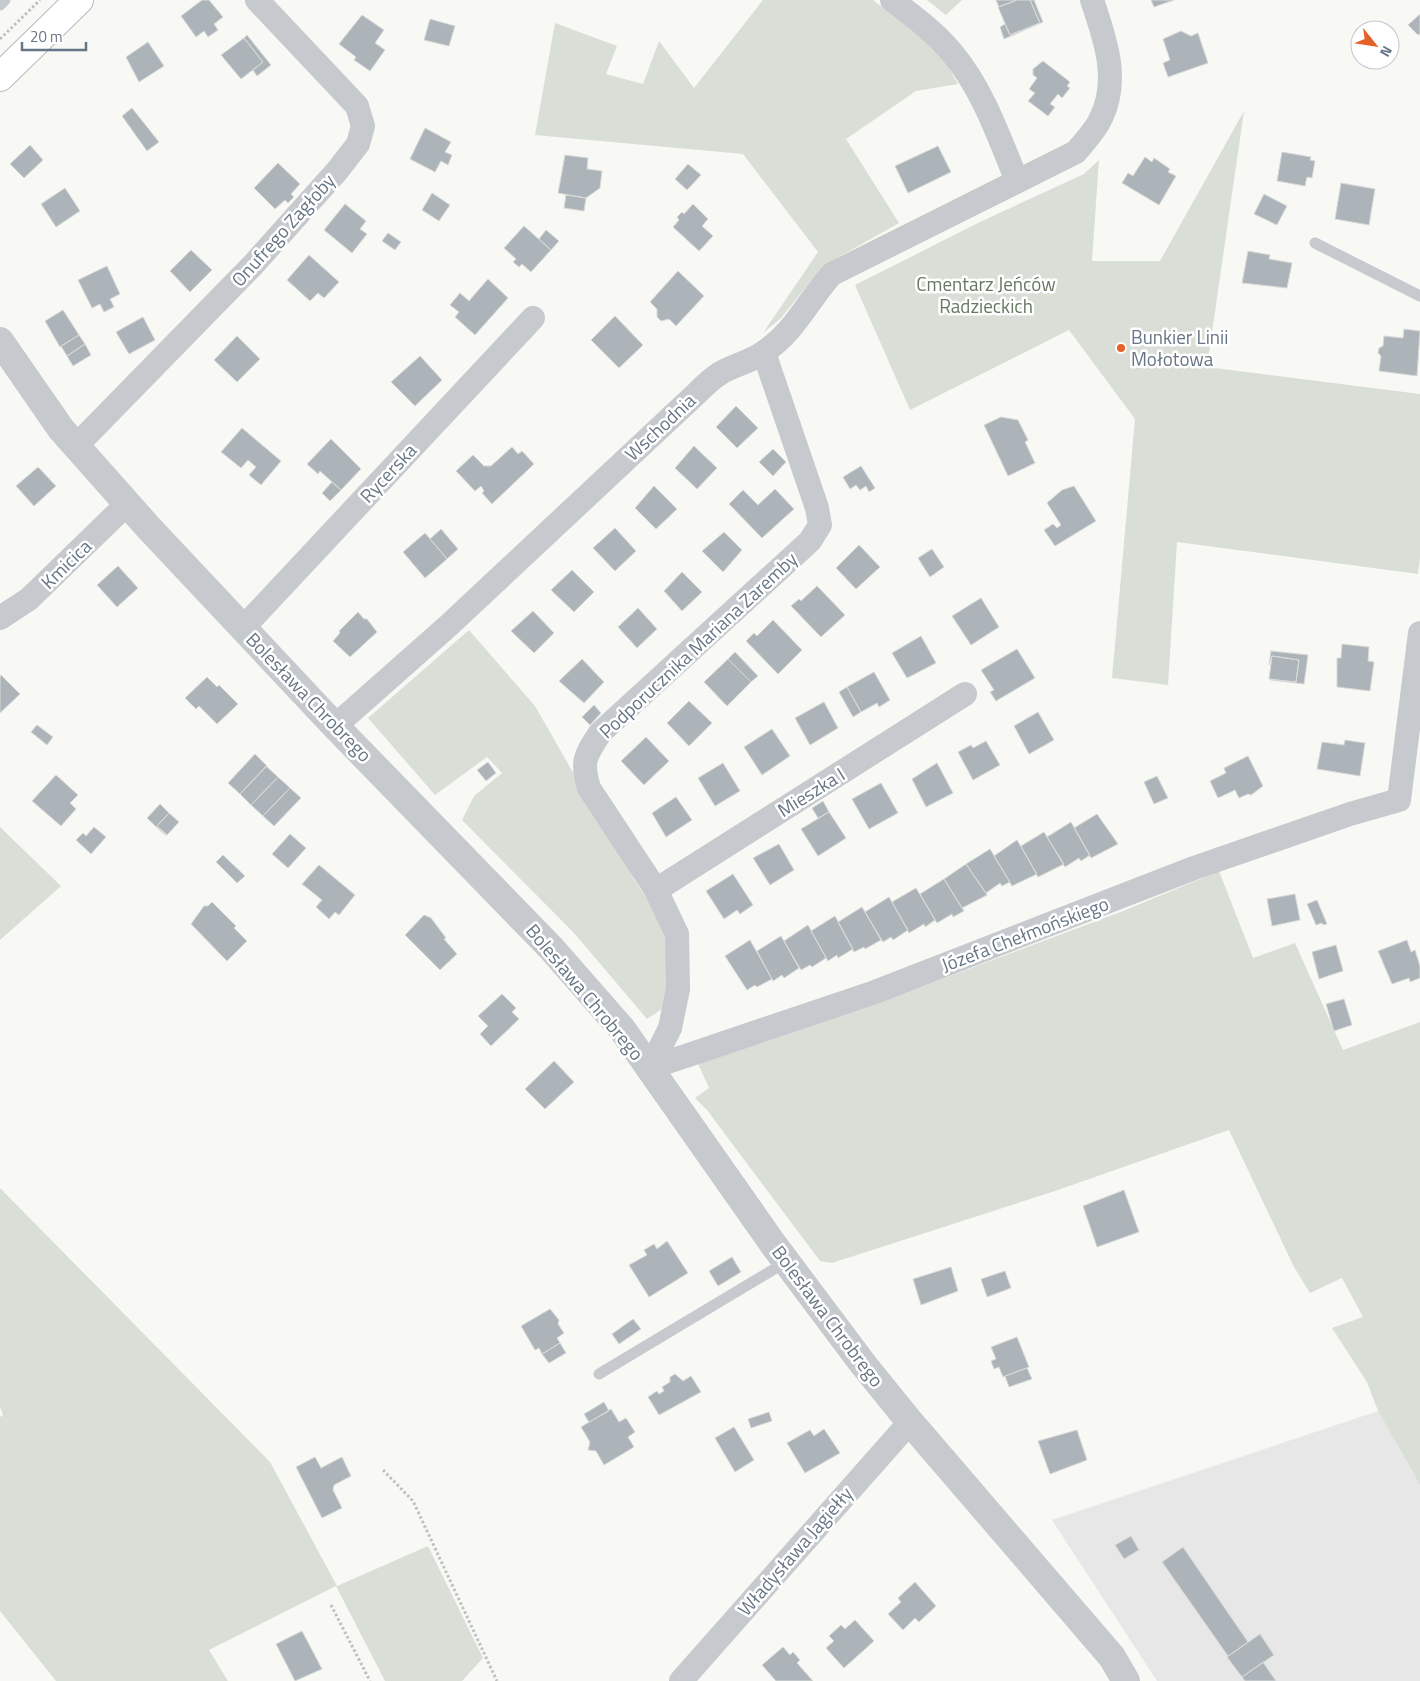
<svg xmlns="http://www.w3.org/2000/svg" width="1420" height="1681" font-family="'Titillium Web',sans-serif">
<rect width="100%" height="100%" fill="#f8f8f5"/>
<path fill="#e6e7e6" d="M1378,1411L1420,1485V1681H1157L1052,1520Z"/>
<path fill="#d9dfd6" d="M763,0H873L940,52L958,84L916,91L846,139L899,223L823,266L781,318L763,333L818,252L743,154L535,135L555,23L617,46L606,74L643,84L659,41L694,88Z
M927,0H962L946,15Z
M1244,111L1207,367L1420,394V557L1418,574L1177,542L1168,685L1112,678L1135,419L1069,330L910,410L855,285L982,221L1084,174L1099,160L1092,261H1160Z
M469,630L535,706L635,881L664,923L668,965L665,1007L647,1019L574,933L462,820L474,796L502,773L487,757L435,795L368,718Z
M0,827L61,886L0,940Z
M1219,871L1253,958L1295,943L1343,1050L1420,1022V1485L1378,1411L1367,1382L1332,1328L1363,1317L1342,1278L1310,1293L1294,1267L1229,1130L1055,1191L832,1263L820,1261L707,1110L695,1098L709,1088L696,1059L897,996L1123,911Z
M0,1188L270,1462L337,1586L428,1546L483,1658L462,1681H385L336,1586L209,1650L228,1681H56L0,1611V1417L3,1415L0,1407Z"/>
<path fill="#acb4ba" stroke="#d9dad7" d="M202,0H209L223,17L214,24L218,30L208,37L204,31L196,37L181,16Z
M996,0H1017L999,7Z
M1017,0H1030L1040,23L1010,35L998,7Z
M1030,0H1034L1043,22L1004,39L1000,27L1005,24L1010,35L1040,23Z
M1151,0H1174L1154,7Z
M1420,14V34L1418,35L1408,25Z
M362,15L384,30L375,43L385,50L370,71L354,60L356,57L339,44Z
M430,19L455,26L449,46L424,40Z
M1181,31L1191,36L1198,33L1208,63L1168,77L1163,63L1170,60L1163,39Z
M247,35L271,65L257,76L253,70L263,62L244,38Z
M244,38L263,62L241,79L221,55Z
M148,42L164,66L139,82L126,57Z
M1043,61L1070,82L1067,86L1070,88L1062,98L1058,94L1050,104L1055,107L1048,116L1028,101L1035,93L1029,89L1037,78L1033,75V69Z
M132,108L159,142L147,151L122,116Z
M425,128L451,142L445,152L452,155L448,165L441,161L435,172L410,159Z
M30,145L43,160L24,178L10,164Z
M938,146L951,172L908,193L895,166Z
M1282,152L1311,157L1310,160L1315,161L1312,178L1307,177L1305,186L1277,181Z
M565,155L588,158L587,169L602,171L600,188L586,198L558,193Z
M1145,157L1152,162L1154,158L1170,169L1168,172L1176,176L1159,205L1122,183L1128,173L1133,176Z
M278,163L300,184L291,194L294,197L288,203L285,200L275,209L254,188Z
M688,164L701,175L687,190L675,179Z
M1341,183L1375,189L1369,225L1335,219Z
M65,188L80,211L56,227L41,204Z
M432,193L450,205L439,221L422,210Z
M1264,194L1287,206L1277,225L1254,214Z
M566,195L586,198L584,211L564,208Z
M345,204L366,221L360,229L367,234L352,253L324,230Z
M693,204L708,219L702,226L713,236L699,251L673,227L679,220L677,217L682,212L684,214Z
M524,226L551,250L531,272L522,264L519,267L513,262L516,259L504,248Z
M546,230L559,241L551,250L539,239Z
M388,233L401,242L395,250L382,241Z
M191,250L212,270L190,292L170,271Z
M1248,251L1270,255L1269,259L1292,263L1287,288L1242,283Z
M309,255L339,282L324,298L318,293L310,301L287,280Z
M107,266L120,294L110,299L114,307L104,312L100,304L92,308L78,280Z
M678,271L704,296L676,326L669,319L661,321L657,317V309L650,302Z
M488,279L508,298L475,335L455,317L459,312L450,305L460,293L469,301Z
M63,310L79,335L60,347L45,321Z
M615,316L643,345L619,368L591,340Z
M143,317L155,340L129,354L116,332Z
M1404,329L1420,331L1417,376L1379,371L1381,356L1378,353L1379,348L1383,346L1384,336L1403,338Z
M79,335L85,344L67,356L61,346Z
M237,336L260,359L237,382L214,360Z
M85,344L91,355L73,366L67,356Z
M420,356L442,380L415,406L391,382Z
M736,406L758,428L737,448L716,427Z
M1001,417L1018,420L1028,440L1025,442L1035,463L1008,476L984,425Z
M242,428L281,461L261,485L249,475L256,467L248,460L241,468L221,452Z
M331,439L361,469L341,490L320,471L318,474L307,464Z
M694,446L717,468L697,489L675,468Z
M512,447L518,454L522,451L534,464L492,504L482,493L484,491L481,486L475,491L456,471L473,455L484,466H491Z
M773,449L786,462L773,476L759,462Z
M861,466L875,488L869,492L866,486L860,490L856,485L850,489L843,477Z
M38,467L56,486L34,506L16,486Z
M332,482L341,490L330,501L322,493Z
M654,486L677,509L656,529L635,508Z
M1074,486L1096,521L1055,546L1044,530L1053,524L1057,528L1061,525L1047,503L1062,490Z
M775,489L794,509L762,538L729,504L743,490L758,505Z
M615,528L636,551L615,571L593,548Z
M441,529L458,549L447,559L430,539Z
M724,532L742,550L723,572L702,551Z
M425,533L447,559L425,578L403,552Z
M859,545L880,567L856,589L836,568Z
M932,549L944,567L930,577L918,558Z
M118,566L138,588L117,607L97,585Z
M572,570L594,592L574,612L551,590Z
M682,572L702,592L682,611L664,591Z
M817,586L845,615L821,637L791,606L799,599L801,601Z
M981,598L999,627L971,645L952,616Z
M638,608L657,629L637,648L618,627Z
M533,611L554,633L534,653L511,631Z
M358,612L364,619H367L377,632L350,657L333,641L340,633L339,631Z
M773,620L802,650L778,674L746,641L754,633L757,636Z
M921,636L936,663L907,678L892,653Z
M1342,644L1369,647L1368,661L1374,662L1370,691L1337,687V658H1341Z
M1017,649L1035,678L996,701L990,692L994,690L981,670Z
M1271,651L1308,655L1304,684L1271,680L1296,682L1299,660L1272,656L1269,665Z
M735,652L758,676L751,682L728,659Z
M1272,656L1299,660L1296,682L1269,679Z
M582,659L604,682L584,703L559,681Z
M728,659L751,682L727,706L704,682Z
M874,672L890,700L879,707L877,703L861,712L847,687Z
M1,675L20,694L0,713V677Z
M207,677L217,687L219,685L238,704L217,724L199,706L196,709L185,698Z
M847,687L861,712L853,717L839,692Z
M689,701L712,723L689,746L667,723Z
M824,702L838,728L810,745L795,718Z
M594,705L601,713L590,725L582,717Z
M1038,712L1054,740L1029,754L1014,726Z
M37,725L53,737L47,745L31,732Z
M772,729L790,756L762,775L744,747Z
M646,737L669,761L644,785L621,761Z
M1345,740L1365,743L1360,776L1317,769L1322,742L1344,745Z
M986,741L1000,765L973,780L958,752L971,745L973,748Z
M255,754L267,766L240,794L228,783Z
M1248,756L1263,786L1251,795L1248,794L1239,798L1235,790L1218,798L1210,781L1226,773L1224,768Z
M488,762L496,773L486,781L477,770Z
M723,763L740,791L715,806L698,778Z
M937,763L953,793L926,807L912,779Z
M266,766L278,777L251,805L240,794Z
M56,775L78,795L70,803L76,809L61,826L32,801Z
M1157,776L1168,798L1154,804L1144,782Z
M278,777L290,788L263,816L251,805Z
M881,783L898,813L869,829L852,799Z
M290,788L301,798L274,826L263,816Z
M676,797L692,820L666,837L652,813Z
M823,801L829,812L818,818L812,808Z
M160,804L169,813L157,826L166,836L147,818Z
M829,812L846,838L818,856L801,829Z
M169,813L179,822L167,835L157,826Z
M1097,814L1118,844L1091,858L1074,828Z
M1071,822L1090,855L1081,861L1079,858L1065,867L1047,837Z
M94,827L106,837L91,854L76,840L83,833L86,836Z
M1044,832L1064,864L1038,877L1021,846Z
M290,834L306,848L288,868L272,854Z
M1017,840L1037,874L1012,886L994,856Z
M779,844L794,870L770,885L753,858Z
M990,849L1010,882L1002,886L1000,883L986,893L966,864Z
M223,855L245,876L237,883L216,862Z
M966,864L987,895L962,908L944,879Z
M319,865L355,895L339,915L335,912L329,919L316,907L322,900L302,884Z
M733,874L753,905L740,914L737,910L724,919L706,891Z
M944,879L964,911L953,917L952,914L937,923L920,894Z
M916,888L935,920L925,927L924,924L909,933L892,902Z
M1295,894L1300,920L1272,926L1267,899Z
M889,897L908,930L893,940L891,937L883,942L865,912Z
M1317,900L1327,924L1323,925L1322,923L1316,925L1307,904Z
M212,902L236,926L234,928L247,941L227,961L191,924L204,906H208Z
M862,907L881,940L865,949L864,947L854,952L838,922Z
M424,915L431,918L446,938L444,939L457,954L440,970L405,935Z
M835,916L853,949L838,958L837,955L828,961L811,931Z
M808,925L826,958L812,967L810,965L801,970L784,941Z
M781,936L799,968L784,978L782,975L773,981L757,951Z
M750,940L772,979L757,987L755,985L747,990L725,956Z
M1407,940L1411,952L1415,950L1420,966V978L1410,982L1409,978L1392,984L1378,951Z
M1336,945L1343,971L1319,979L1312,952Z
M502,994L516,1008L512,1012L519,1019L491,1046L480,1034L488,1026L478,1016Z
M1344,999L1352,1025L1334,1031L1326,1004Z
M554,1061L574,1082L545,1109L525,1089Z
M1124,1190L1139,1232L1097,1247L1083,1206Z
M667,1241L688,1273L649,1297L629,1265L647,1255L644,1250L654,1244L657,1249Z
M732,1257L741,1272L718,1286L709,1271Z
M951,1267L958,1291L921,1305L913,1279Z
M1005,1271L1011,1288L987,1297L981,1279Z
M550,1309L559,1320L558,1324L564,1333L557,1338L560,1343L542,1354L539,1348L535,1350L521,1326Z
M633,1319L641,1329L619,1344L612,1334Z
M1017,1337L1029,1367L1003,1377L999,1367L994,1369L991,1361L996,1359L991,1347Z
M560,1343L566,1353L549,1363L542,1354Z
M1027,1368L1032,1379L1009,1387L1005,1376Z
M675,1374L683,1381L691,1376L701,1392L659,1415L648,1397L657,1391L659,1394L664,1391L662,1387L670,1382V1377Z
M604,1402L609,1411L589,1422L584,1414Z
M611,1409L619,1422L626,1418L635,1432L628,1437L634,1447L604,1465L596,1451L588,1450L590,1442L581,1427Z
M769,1412L772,1421L751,1428L748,1419Z
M734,1427L754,1460L735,1472L715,1438Z
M824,1429L840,1453L805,1473L787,1443L810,1430L814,1436Z
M1077,1430L1087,1460L1050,1474L1038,1441Z
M315,1457L321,1468L342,1457L351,1476L334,1485L333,1490L342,1508L322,1518L296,1467Z
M1131,1536L1139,1550L1124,1559L1115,1545Z
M1183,1547L1248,1642L1228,1656L1162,1562Z
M915,1582L936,1606L919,1622L915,1618L903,1630L888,1614L901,1602L898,1598Z
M855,1620L874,1641L844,1668L826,1648L834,1641L829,1636L841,1625L845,1629Z
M302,1631L322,1669L295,1681L276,1644Z
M1260,1634L1274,1655L1242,1677L1227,1657Z
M783,1647L790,1655L793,1652L800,1660L797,1663L813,1681H776L762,1665Z
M1263,1662L1276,1681H1245L1242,1677Z"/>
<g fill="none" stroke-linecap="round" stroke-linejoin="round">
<defs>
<path id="primary" d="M0,77L79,0"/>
</defs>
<use href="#primary" stroke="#b7bbbf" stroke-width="30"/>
<path stroke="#bec0c2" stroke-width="3" stroke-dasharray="2.5 2.5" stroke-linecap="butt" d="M0,39L40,0
M383,1470L413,1501L497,1681
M331,1605L370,1681"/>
<path stroke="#c6c9cd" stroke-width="11" d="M0,5L5,0
M1315,243L1420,296
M599,1374L786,1262"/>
<path stroke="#c6c9cd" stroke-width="24" d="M892,0C913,16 936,33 953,54C983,90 999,137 1017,181
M76,446L252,266L337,171L358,144L363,126L357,106L257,0
M0,618L29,599L127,504
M243,628L533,318
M335,726L448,626L696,394C703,387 711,379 719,374C733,365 751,362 764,352C794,333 809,299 832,274L1076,152C1084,142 1096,130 1101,118C1120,79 1105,39 1092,0
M656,890L965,694
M650,1068L875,992L1194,868L1350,814L1399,800L1420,633
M650,1068L670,1028L678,989L677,934L656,890L589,788C581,761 585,756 600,733L810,541L820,525L817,508L764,353
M681,1681L910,1422"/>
<path stroke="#c6c9cd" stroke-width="28" d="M0,341L61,429L148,527L335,726L551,948L622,1029L773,1244L863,1364L910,1422L1112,1657L1126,1681"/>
<use href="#primary" stroke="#fff" stroke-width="28"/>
</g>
<circle fill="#e46129" stroke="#fff" stroke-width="2" cx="1121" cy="348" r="5"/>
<g text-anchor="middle" stroke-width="5" stroke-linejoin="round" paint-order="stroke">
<g font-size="19" fill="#677686" stroke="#fff">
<text transform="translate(283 230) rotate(-48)" y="7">Onufrego Zagłoby</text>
<text transform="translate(660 427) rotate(-43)" y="7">Wschodnia</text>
<text transform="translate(388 473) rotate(-47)" y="7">Rycerska</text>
<text transform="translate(66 564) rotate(-44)" y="7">Kmicica</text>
<text transform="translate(698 645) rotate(-43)" y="7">Podporucznika Mariana Zaremby</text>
<text transform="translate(309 697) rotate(46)" y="7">Bolesława Chrobrego</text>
<text transform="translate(811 792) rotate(-32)" y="7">Mieszka I</text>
<text transform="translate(1025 934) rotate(-21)" y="7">Józefa Chełmońskiego</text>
<text transform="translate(585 992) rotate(50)" y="7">Bolesława Chrobrego</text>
<text transform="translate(828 1316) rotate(53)" y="7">Bolesława Chrobrego</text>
<text transform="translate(795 1551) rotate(-49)" y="7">Władysława Jagiełły</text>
</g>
<g font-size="19" fill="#657862" stroke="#fff">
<text x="986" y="291">Cmentarz Jeńców<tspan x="986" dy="22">Radzieckich</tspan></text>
</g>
<g font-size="19" fill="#677686" stroke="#fff" text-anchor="start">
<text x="1131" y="344">Bunkier Linii<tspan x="1131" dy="22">Mołotowa</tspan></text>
</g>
</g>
<g transform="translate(1375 45) rotate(120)"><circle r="24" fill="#ffffff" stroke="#c2c8cf"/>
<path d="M0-4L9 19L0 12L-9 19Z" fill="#e46129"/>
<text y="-8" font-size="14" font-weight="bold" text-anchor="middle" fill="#677686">N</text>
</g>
<path d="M22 42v8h64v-8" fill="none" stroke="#677686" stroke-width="2.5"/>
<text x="30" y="42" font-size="15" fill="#677686" stroke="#ffffff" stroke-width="4" paint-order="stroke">20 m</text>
</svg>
